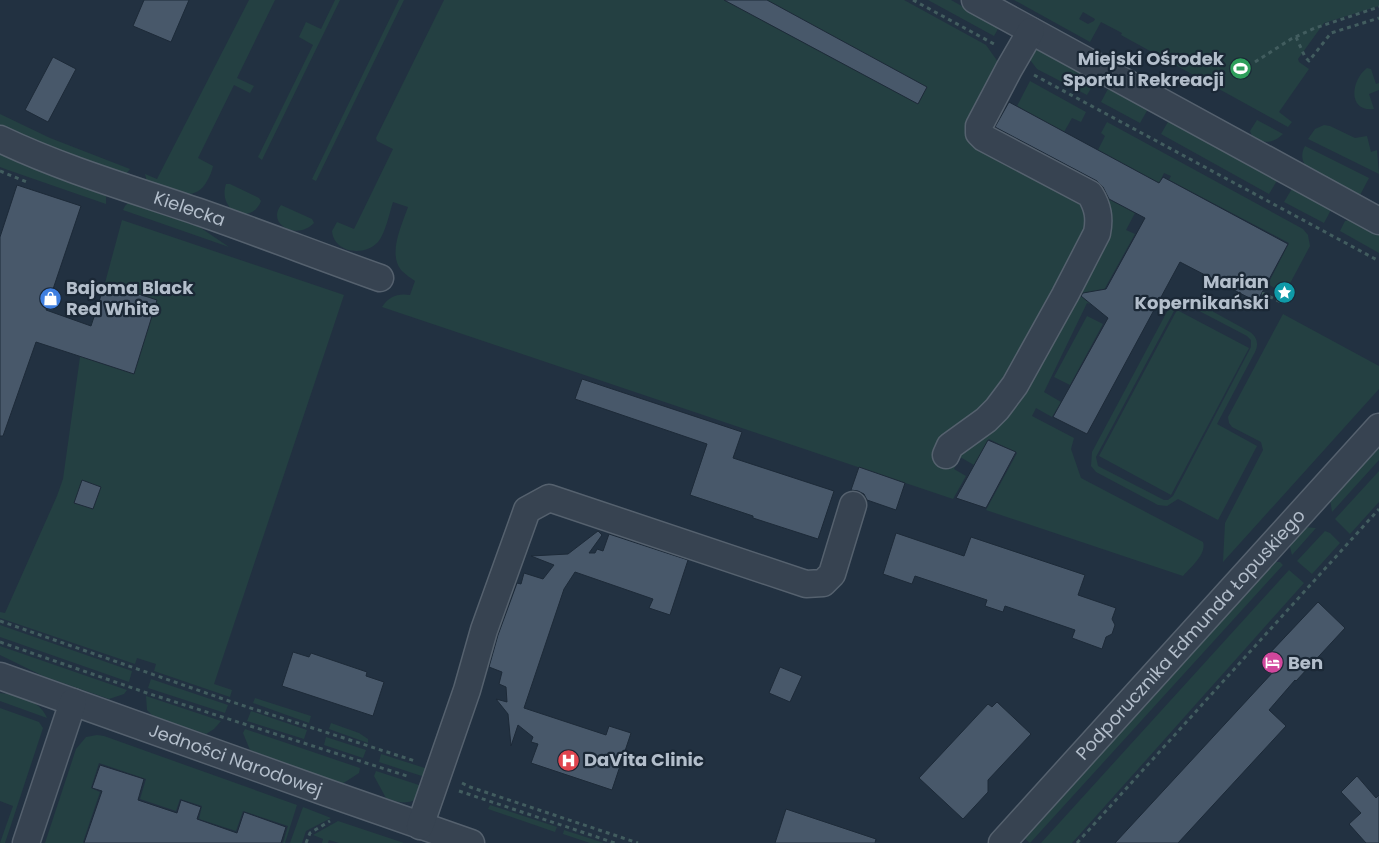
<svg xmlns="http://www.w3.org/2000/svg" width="1379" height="843" font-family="Poppins,sans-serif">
<rect width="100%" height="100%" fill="#223141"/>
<path fill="#244042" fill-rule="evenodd" d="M249,0H275L237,78L254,86L250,93L234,85L198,158L213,166C212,171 210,176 207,181C194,206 167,189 147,182L145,174L157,179Z
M335,0H340L262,160L258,157L313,45L299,37L306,22L321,29Z
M399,0H404L316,181L312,179Z
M444,0H904L986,45L998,62L986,132L1135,213L1126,230L1135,234L1104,290C1094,288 1089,295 1090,304L1087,303L1044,392L1061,402L1052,417L1036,408L1032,416L1074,438L1071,449L1081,478L1203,542C1207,554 1190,568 1183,576L986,510L1017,453L989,439L974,465L960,457L954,469L966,476L953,499L382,307C389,296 398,293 410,295L415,281C411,278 406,275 402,271C387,254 402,225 408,207L393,202C389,214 386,232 378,242C364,257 334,253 332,231L337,222L354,229L358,221L393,149L377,141L376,138Z
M928,0H951L999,27L994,36Z
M1014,0H1379V6L1324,23L1298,59L1299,62L1309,69L1279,112L1292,122L1288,127L1121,35L1122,33L1101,22L1090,42ZM1083,12L1095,19L1094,21L1088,24L1079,19Z
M1035,50H1040L1096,80L1087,95L1037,69L1027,56Z
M1367,68L1371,69L1376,84L1379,83V90L1369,94L1374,109C1347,112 1351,80 1367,68Z
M1030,81L1086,112L1081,122L1072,118L1064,132L1017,106Z
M1109,87L1148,109L1140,123L1101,102Z
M0,114L50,138L130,169L127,173H124L0,129Z
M1169,120L1278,179L1269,194L1161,134Z
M1257,120L1283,134C1274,143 1264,144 1253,138L1250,131Z
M1107,122L1303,229L1308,235L1310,246L1287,289L1286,288L1283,293L1268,284L1289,243L1169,180L1171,176L1164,173L1159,183L1098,150L1105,136L1101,133Z
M1324,125L1330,126L1355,138L1367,136L1371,152L1377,150L1379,174L1308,139L1315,129Z
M1305,146L1369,178L1359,197L1307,167C1301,161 1301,153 1305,146Z
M0,153L102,191L106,196V204L8,170L0,167Z
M226,184H230L259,198L261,201C251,227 217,211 226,184Z
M1293,187L1332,208L1324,223L1284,202Z
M129,202L192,222L229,247L123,210L125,206Z
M281,205L312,219L314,223C297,241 266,224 281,205Z
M1353,219L1379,233V253L1340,231L1345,221Z
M122,220L344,295L214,684L232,690L230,697L154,671L156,664L137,658L135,664L0,618V612L5,613L57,496L63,479L80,357L105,283Z
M1181,298L1190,299L1250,332C1257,337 1259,344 1255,352L1217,424L1257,446L1218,520L1178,499L1167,506L1158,505L1096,472L1091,466L1092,452L1170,306L1174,301ZM1184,303L1247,336L1251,340V347L1173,496L1168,500H1164L1098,466L1096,457L1175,309L1179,304Z
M1177,310L1249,348L1171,495L1099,456Z
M1283,314L1379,366V389L1223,562L1225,523L1263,450L1261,442L1232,427L1229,423L1228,417Z
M1087,316L1103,324L1070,385L1054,377Z
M1379,444V460L1332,512L1330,498Z
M1379,471V502L1350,534L1335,519Z
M1304,527L1316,528L1292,555L1289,543Z
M1325,531L1330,533L1340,543L1312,574L1297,561Z
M1273,562H1280L1283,565L1030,843L1024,838Z
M1289,570L1304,583L1072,843H1041Z
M0,625L132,671L129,682L0,637Z
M0,646L127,690L124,694L109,699L43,676L0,655Z
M151,679L228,705L225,713L148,688Z
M0,693C18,695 40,700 47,718L0,701Z
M146,696L221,721L214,729L206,734L153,716L147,710Z
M255,698L311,716L309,723L253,703Z
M0,708L39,722L43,728L5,843H0L13,806L0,801Z
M251,711L307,730L304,739L247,721Z
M331,723L359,733L368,739V743L329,729Z
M245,729L360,768L359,773L342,784L250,750L243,733Z
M97,735L104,736L297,805L285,843H283L288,826L243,811L236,831L199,819L202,806L180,799L176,811L140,799L146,779L99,763L91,788L100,792L83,842L85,843H45L76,749L86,737Z
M326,737L366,750L363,758L324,745Z
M381,754L431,770L428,778L379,762Z
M376,771L425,787L421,797C406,805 401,803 386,798L374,776Z
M490,805L557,827L555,832L488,809Z
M303,807L331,818L306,831L302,843H290Z
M338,821L404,843H339L329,840L328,843H322L323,839L313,835Z
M564,830L604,843H590L563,834Z"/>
<path fill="#48586a" stroke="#1d2a38" d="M144,0H189L171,42L133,26Z
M724,0H767L927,87L918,104Z
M53,57L76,69L48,122L25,110Z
M1009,102L1159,183L1163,177L1288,244L1257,302L1180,262L1087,434L1053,417L1108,318L1081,296L1083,293L1106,289L1145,218L1109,199L1103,187L1097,181L995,127Z
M17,185L81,206L46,310L91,326L105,283L157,300L134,374L36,342L3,436H0V237Z
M582,379L742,432L733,458L834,491L818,539L753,518V516L690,495L707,444L575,399Z
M988,440L1016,452L986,508L956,498Z
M859,467L905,483L896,510L867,500L864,494L858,491L851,490Z
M82,480L101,487L93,509L74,503Z
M598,531L602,535L589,553H595L597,549L603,551L609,534L688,560L670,615L649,608L653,599L575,572L564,589L524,708L606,735L609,726L631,733L612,790L531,763L538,744L531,742L533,737L518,725L511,746L508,714L496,699L507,702L506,687L499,684L502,672L489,667L498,635L517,583L521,584L524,573L543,579L554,565L531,556L568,554Z
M896,533L964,556L971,537L1085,575L1078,595L1116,608L1112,619L1115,625L1112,634L1106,637L1102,649L1072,638L1075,630L1005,606L1003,612L985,606L987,600L915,576L912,584L883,574Z
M1318,602L1345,628L1296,681L1295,680L1269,710L1286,726L1178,843H1115L1274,671L1269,666L1274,660L1268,655Z
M293,652L309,657L311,653L367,672L366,676L384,682L373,716L282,686Z
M780,667L802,676L790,702L769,693Z
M997,702L1031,734L988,780V792L963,819L919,778L988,704L992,707Z
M100,765L144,779L138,800L177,813L181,800L201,807L197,819L237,833L244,812L286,827L281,843H84L102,791L92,788Z
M1357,776L1376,798L1379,795V843H1366L1349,824L1361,813L1341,792Z
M786,809L876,839L875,843H775Z"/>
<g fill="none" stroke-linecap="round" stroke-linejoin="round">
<defs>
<g id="minor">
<path d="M975,0L1379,221"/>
<path id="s1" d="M0,139C65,170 135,190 202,213C262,234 321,257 380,278"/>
<path d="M946,455L950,446L986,420L997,409L1015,385L1065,295L1097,233C1100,218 1098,207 1090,194L984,138L979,133V126L1009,69L1031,31"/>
<path id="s2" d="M0,676L325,792L471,843"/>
<path d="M420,826L467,690L484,630L527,510L549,498L806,584L823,583L832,574L853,505"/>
<path d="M26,843L73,702"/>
<path id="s3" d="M1002,843L1379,427"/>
</g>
</defs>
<use href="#minor" stroke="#55616e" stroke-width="29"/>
<path stroke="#425d5f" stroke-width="3" stroke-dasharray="4 4" stroke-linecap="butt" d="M913,0L994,44
M1296,37L1305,57L1309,61L1331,33L1379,18
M1255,62L1291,39L1315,28L1379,7
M1034,75L1379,261
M0,171L27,182
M1262,293L1283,303
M0,621L229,701L415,761
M0,642L147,693L410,777
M462,783L470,787L638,843
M459,791L615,843
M306,843L310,833L330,821
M1077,843L1379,509"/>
<use href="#minor" stroke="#374351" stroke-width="26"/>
</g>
<defs>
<symbol id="stadium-disc" viewBox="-11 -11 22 22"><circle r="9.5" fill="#2e9e5b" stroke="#1b2836"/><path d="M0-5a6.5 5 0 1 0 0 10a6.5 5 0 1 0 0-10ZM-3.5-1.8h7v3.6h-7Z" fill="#fff"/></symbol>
<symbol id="sight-disc" viewBox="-11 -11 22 22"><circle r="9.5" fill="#0f9aa8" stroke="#1b2836"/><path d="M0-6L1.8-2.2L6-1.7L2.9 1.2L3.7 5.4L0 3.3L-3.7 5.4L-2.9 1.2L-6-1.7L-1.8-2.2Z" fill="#fff"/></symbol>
<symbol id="shop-disc" viewBox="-11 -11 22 22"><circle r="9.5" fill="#3f7fe0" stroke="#1b2836"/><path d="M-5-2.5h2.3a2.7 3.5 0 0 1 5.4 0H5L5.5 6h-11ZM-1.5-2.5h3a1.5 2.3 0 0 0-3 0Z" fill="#fff"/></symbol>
<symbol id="hotel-disc" viewBox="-11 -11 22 22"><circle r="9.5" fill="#d1479c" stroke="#1b2836"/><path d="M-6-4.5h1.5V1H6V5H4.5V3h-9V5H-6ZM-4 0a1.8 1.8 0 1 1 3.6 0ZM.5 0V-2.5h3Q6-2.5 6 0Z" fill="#fff"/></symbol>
<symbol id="hospital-disc" viewBox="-11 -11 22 22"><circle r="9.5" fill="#e0444e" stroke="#1b2836"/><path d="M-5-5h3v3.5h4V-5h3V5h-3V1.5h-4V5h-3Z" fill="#fff"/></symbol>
</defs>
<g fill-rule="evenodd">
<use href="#stadium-disc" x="1228" y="56" width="25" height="25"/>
<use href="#sight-disc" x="1272" y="280" width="25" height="25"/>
<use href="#shop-disc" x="38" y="286" width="25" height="25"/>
<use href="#hotel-disc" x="1260" y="650" width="25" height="25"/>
<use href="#hospital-disc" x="556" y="748" width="25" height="25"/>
</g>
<g text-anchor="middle" stroke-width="4.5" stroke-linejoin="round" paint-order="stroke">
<g font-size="18" font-weight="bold" fill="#b3becb" stroke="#1b2836" text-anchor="start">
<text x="1224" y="65" text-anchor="end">Miejski Ośrodek<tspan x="1224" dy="21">Sportu i Rekreacji</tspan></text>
<text x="1269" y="288" text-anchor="end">Marian<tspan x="1269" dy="21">Kopernikański</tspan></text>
<text x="66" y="294">Bajoma Black<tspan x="66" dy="21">Red White</tspan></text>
<text x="1288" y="669">Ben</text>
<text x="584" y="766">DaVita Clinic</text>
</g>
<g font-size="18" fill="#b3becb" stroke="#1b2836">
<text dy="6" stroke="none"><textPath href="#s1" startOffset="202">Kielecka</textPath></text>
<text dy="6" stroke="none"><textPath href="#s3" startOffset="281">Podporucznika Edmunda Łopuskiego</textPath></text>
<text dy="6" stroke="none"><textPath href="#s2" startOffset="250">Jedności Narodowej</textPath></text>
</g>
</g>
</svg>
